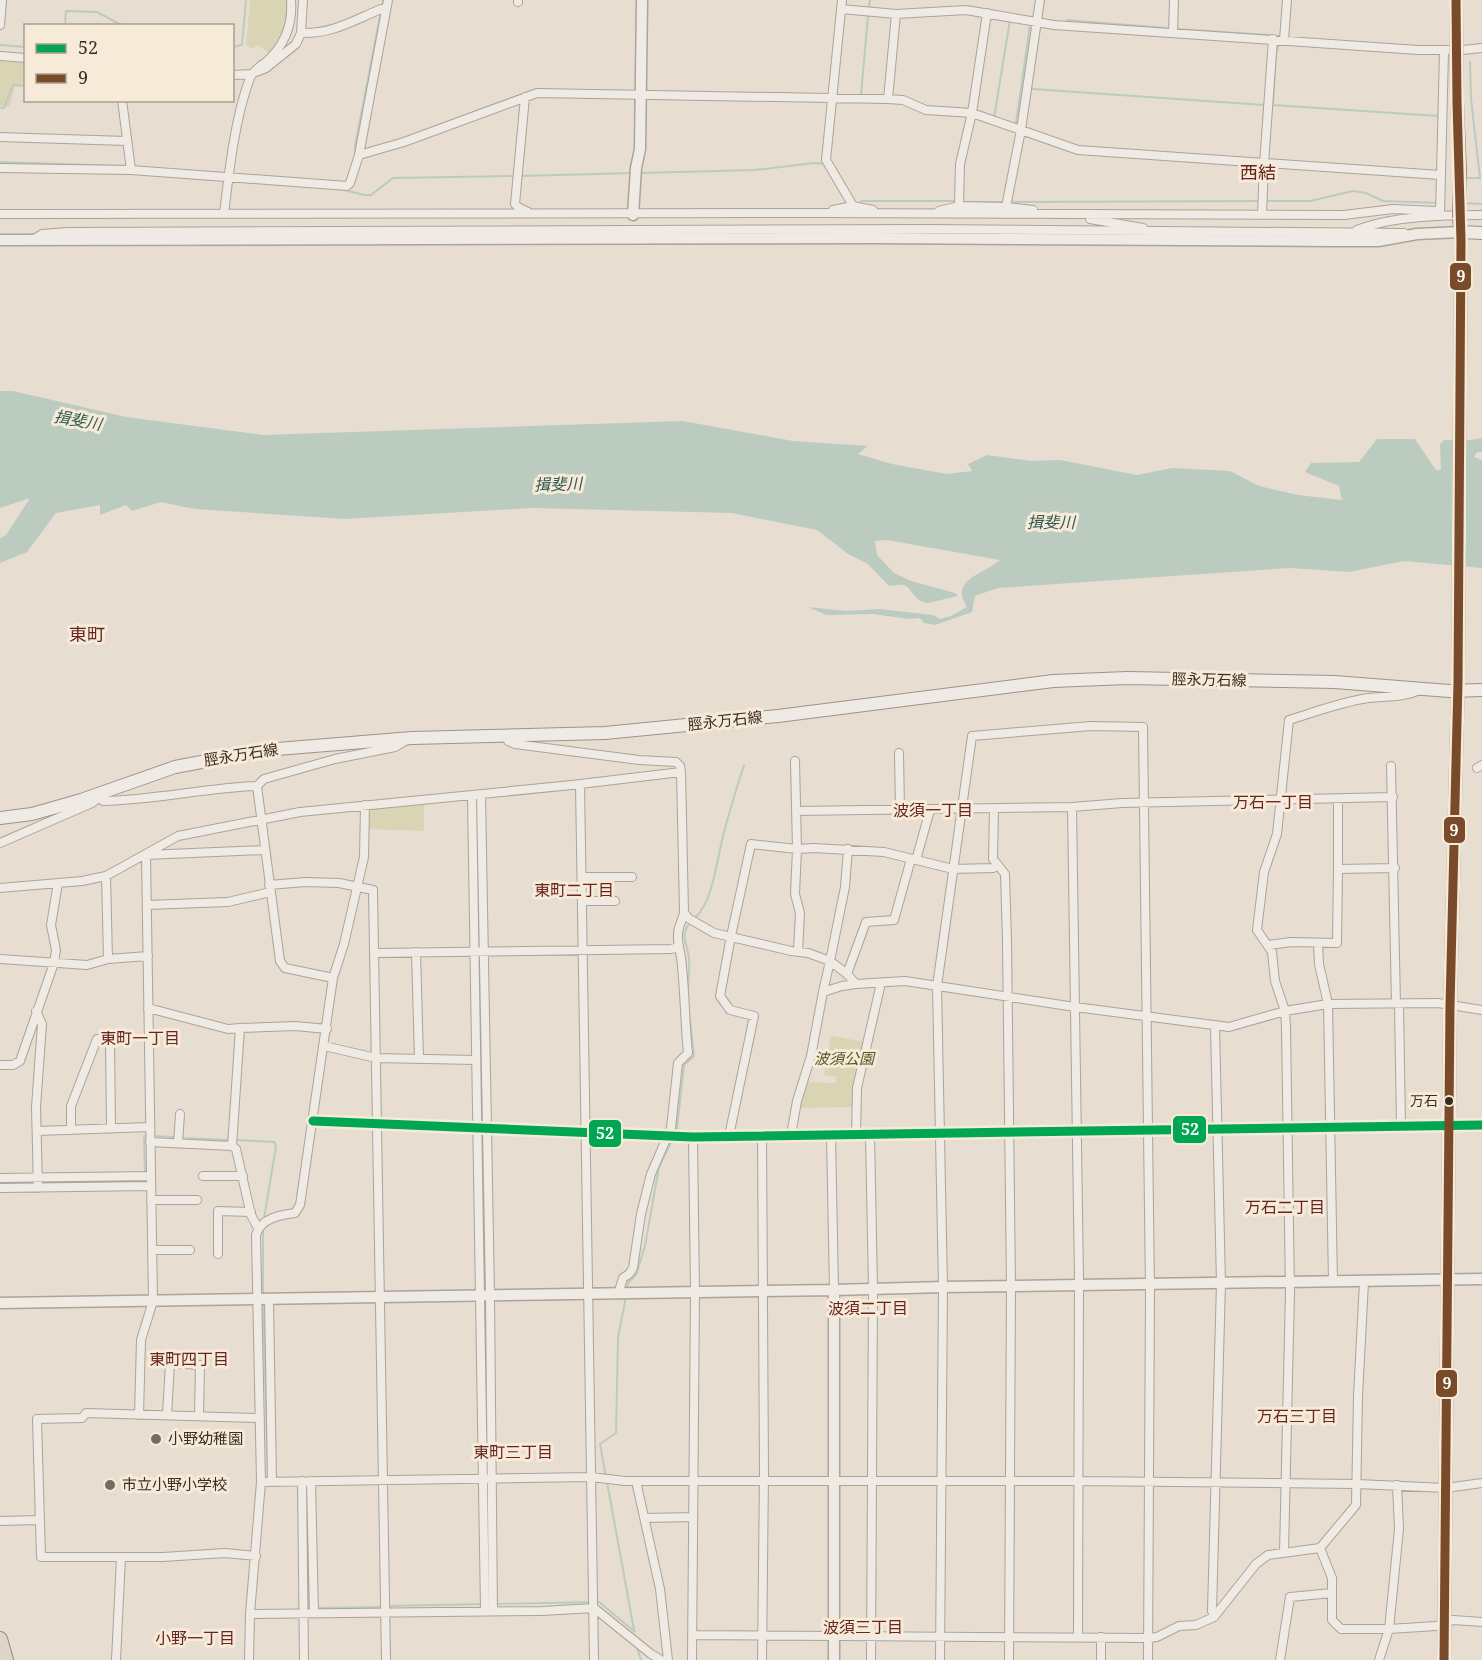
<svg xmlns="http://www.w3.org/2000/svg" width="1482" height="1660" font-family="'Noto Serif','Noto Sans JP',serif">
<rect width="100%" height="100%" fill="#e7ded1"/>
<path fill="#d9d5b4" d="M250,0H289L288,27L271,55L258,45L253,49L246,45Z
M0,61L25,63V86L15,85L10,107L0,106Z
M424,802V831L367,829V806Z
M831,1036L866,1042L854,1107L798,1108L805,1082L836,1083L837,1077L824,1075Z"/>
<path fill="#bccbc0" d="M0,391H13L126,417L263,435L683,421L793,441L868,446L858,454L892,464L947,474L972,471L968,464L987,455L1032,461L1060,460L1137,475L1172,468L1230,471L1259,486L1298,495L1342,500L1339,486L1305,472L1311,463L1359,462L1377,439H1415L1436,470H1441L1440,444L1444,440H1470L1482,438V452H1477L1474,457L1482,460V568L1404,561L1349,572L1290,568L998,588L975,596L972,612L935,625L924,623L920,618L909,619L873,614L826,615L808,607L846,611L879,609L933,615L940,619L951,616L967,607C949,579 983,575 1000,560L887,540L875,541L877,555L894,573L911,581L955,593L958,596L928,603C913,601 912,588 904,585C900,584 893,586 889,586L868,564L848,554L817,530L732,513L533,508L344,519L195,509L161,502L132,511L126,505L100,515V505L56,513L27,552L0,563V538L6,535L30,498L0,508Z"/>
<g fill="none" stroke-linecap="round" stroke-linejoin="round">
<path stroke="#bccbc0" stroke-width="2" d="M383,4V0
M869,9L870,0
M1067,20L1166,28
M65,26L66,11L97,12L123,26
M1177,29L1269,35
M1,45L26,47
M1279,45L1276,53L1273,105L1438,116V118
M232,47L242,45L246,0
M1470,62L1471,99L1480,178
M1033,89L1264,105
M861,95L868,16L867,15
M0,108H4L13,85L26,86
M994,118L1010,20
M1016,123L1030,25
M355,152V146L381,11
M0,162L126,166
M641,173L755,170L814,163L826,164
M521,176L632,173
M1465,178H1480
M344,190L364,195H371L393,178L515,176
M861,201H957
M1266,201H1310L1353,191L1366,193L1383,201L1439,203
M963,202H1005
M1011,202L1260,201
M1464,203L1482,204
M695,918C714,900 717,857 724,832C730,809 737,787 744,765
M688,991C688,980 690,968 689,958C687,944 679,933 691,922
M675,1133L677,1128L684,1065L694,1056L689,1012
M154,1136L175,1137
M181,1138L229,1140
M235,1140L274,1142L276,1146L264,1219
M145,1174L144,1136H148
M0,1183L146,1179
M263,1227V1296
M627,1289L628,1283L636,1275L645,1246L659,1167L673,1138
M263,1302L268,1476
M606,1477L600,1444L616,1433L618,1337L626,1297
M607,1482L634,1630
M308,1519L309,1608L382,1607
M495,1604L599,1602L635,1632
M387,1606L484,1604
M637,1648L641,1660"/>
<defs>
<path id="minor" d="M842,0L826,160L853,206
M518,2V0
M841,9L896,14L966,10L1054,25L1418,50H1463L1482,48
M0,25L2,0
M301,33C332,34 352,21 381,9H386
M1173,33L1174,0
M1284,40L1287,0
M0,56L26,58
M232,75L251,74L266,68L296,44L301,33L303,0
M525,97L515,204L518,207L530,213
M888,99L896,14
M122,100L131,170
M0,137L127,141
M359,155L404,142L537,93L888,99L903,100L926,110L972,113L1078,150L1440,175
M0,168L131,170L347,186L350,183L359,155L388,0
M959,206L1006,207L1033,210
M1006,207L1021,130L1040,0
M833,210L853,206L873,210
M939,211L959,206L960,164L972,113L987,13
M0,214L818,213L1344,215L1393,209L1437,211L1440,215
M224,214C229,172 235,117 250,78C253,71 260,66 266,62C285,45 293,25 291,0
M1262,215L1264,164L1273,39
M1440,215L1444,51
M1090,219L1143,228
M1357,230C1392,216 1444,215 1482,215
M33,240L42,234L68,232L928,229L1404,233
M507,735L508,741L515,744L639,760L676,762L680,766L681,772L684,912L688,918L714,933L791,951L808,953L830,961L847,974L856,984L905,981L1075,1007L1229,1027L1285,1011L1328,1004L1438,1003L1482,1010
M899,753L900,810
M795,761L797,849L795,894L800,913L798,951
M1391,766L1396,1004
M1477,768L1482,765
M580,784L594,1660
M98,794L103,801C155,800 205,788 257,786L264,779L335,759L395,747L405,741
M481,795L490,1295L493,1611
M472,796L485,1611
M1338,799V869L1395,868
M1072,807L1079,1279L1078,1637
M994,809L993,859L1005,874L1007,940L1011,1287L1009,1660
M796,811L1072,807L1122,803L1393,797
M0,843L92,803L99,798
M146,855L264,850
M916,860L930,810
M106,876L108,959
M582,877H632
M269,885L305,882L339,883L373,890L386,1660
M0,888L82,881L106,876L178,836L300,812L572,785L681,772
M582,901H615
M147,905L228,902L270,892
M1318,944L1319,964L1328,1004L1333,1282
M1269,945L1291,942L1337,943L1338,869
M416,952L419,1059
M375,953L671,949L679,947
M0,959L87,965L108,959L148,956
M847,974L866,922L894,920L911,859
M333,978L344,944L364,857L365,805
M823,992L842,986L856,984
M1399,1004L1401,1127
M148,1008L228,1029L240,1028
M36,1011L42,1024L36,1107L38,1188
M324,1046L376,1058L476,1060
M0,1065H13L20,1061L54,963L56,950L51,925L58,883
M313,1121L693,1137L1482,1125
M71,1130V1106L97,1039H110L111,1129
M37,1131L150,1127
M870,1134L873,1289L871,1660
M762,1135L764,1473L762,1660
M791,1135L797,1101L811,1056L823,992L830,961L845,887L848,849
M831,1135L834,1290
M856,1135L857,1088L881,983
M729,1136L754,1016L730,1010L720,996L731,936L751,844L797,849L814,848L884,852L953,869L993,868L998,865
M150,1142L232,1146L236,1149L251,1215L258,1228
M178,1143L180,1114
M232,1146L240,1028L295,1026L327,1029
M203,1176H243
M0,1178L151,1176
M0,1188L151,1186
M151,1200H197
M152,1250H190
M218,1254V1211L251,1212
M618,1294L623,1278L629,1274L633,1268L641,1214L651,1174L671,1128L678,1063L688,1053C685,1024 685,996 682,967C682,956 677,945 678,934C678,926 683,920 684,912
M269,1299L272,1482
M139,1415L141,1340L153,1301L146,855
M167,1415L170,1363L200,1365L199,1416
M302,1481L304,1660
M311,1481L314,1613
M636,1481L660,1589L668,1660
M261,1482L591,1477L625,1481H1079L1357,1484L1446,1488L1482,1483
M645,1518L693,1517
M0,1521L39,1520
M1320,1548L1332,1578V1620L1341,1629H1389L1436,1626L1453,1620L1482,1622
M1284,1552L1290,1292L1286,1027L1285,1011L1275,981L1272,952L1257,930L1264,872L1277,834L1289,720C1315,712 1341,702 1368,698C1386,696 1403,698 1420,690
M256,1556L225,1553L163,1557H41L37,1419L82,1418L86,1413L260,1418
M250,1614L542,1611L594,1608L651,1654L661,1660
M1214,1617L1212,1611L1221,1283L1215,1026
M692,1635L1149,1638L1157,1637L1179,1626L1196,1625L1214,1617L1256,1564L1268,1555L1320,1548L1356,1505L1358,1396L1364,1282
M116,1660L121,1557
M249,1660L250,1614L261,1482L256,1235C261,1218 280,1215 295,1213L300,1205L333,978L285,968L280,961L257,786
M692,1660L695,1292L693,1137
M940,1660L943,1287L937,986L972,736L1091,726L1143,727L1150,1291L1148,1660
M1101,1660V1637
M1280,1660L1290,1597L1332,1593
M1379,1660L1389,1629L1399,1529L1397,1485"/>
<path id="tertiary" d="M633,215L636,168L640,149L642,0
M0,240L873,238L1332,241H1378L1417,234L1461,232
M0,1303L834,1290
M834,1660V1290L943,1287L1482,1279"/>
<path id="secondary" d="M1461,232L1482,233
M0,818L32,814L81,800L175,767L265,750L412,738L605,733L778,716L1053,681L1127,678L1335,682L1449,691L1482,690"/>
<path id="primary" d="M1444,1660L1450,1006L1458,682L1461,241L1459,218"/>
<path id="trunk" d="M0,1639L6,1660"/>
</defs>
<use href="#minor" stroke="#aca399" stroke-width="10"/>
<use href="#tertiary" stroke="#aca399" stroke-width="13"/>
<use href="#secondary" stroke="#9c938a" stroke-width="14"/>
<use href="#primary" stroke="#928980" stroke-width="14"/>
<use href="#trunk" stroke="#928980" stroke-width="16"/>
<use href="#minor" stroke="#efeae3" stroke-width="8"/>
<use href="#tertiary" stroke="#efeae3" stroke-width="10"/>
<use href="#secondary" stroke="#efeae3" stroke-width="12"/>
<use href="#primary" stroke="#e5ded4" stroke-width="12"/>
<use href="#trunk" stroke="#dfd6cb" stroke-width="14"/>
<defs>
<path id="primary-bridge" d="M1456,0L1457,102L1460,170L1459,218"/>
</defs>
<use href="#primary-bridge" stroke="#928980" stroke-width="14" stroke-linecap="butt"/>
<use href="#primary-bridge" stroke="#e5ded4" stroke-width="12"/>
<defs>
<path id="bus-1" d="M313,1121L693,1137L1482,1125"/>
<path id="bus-2" d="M1444,1660L1450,1006L1458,682L1461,241L1457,102L1456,0"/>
</defs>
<use href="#bus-1" stroke="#f6ead9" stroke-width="14"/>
<use href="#bus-2" stroke="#f6ead9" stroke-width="14"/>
<use href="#bus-1" stroke="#00a651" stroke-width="9"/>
<use href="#bus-2" stroke="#7a4b2a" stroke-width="9"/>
</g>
<circle fill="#3c2b21" stroke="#f6ead9" stroke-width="2" cx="1449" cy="1101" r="5"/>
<g fill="#786a5f" stroke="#f6ead9" stroke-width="2">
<circle cx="156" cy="1439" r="6"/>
<circle cx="110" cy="1485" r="6"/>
</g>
<g text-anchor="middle" stroke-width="6" stroke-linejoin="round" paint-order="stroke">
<g font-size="14" fill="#3c2b21" stroke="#f6ead9" text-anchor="end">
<text x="1438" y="1106">万石</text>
</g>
<g font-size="15" fill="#3c2b21" stroke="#f6ead9">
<text transform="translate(1209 680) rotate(1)" y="5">脛永万石線</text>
<text transform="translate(725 721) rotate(-6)" y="5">脛永万石線</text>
<text transform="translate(241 755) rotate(-9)" y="5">脛永万石線</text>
</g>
<g font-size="15" font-style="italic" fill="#525827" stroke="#f6ead9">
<text x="844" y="1064">波須公園</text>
</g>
<g font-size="15" fill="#3c2b21" stroke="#f6ead9" text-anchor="start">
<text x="168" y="1444">小野幼稚園</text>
<text x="122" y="1490">市立小野小学校</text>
</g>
<g font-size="16" font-style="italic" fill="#305b53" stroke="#f6ead9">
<text transform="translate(78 420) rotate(10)" y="6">揖斐川</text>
<text transform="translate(558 484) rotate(-2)" y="6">揖斐川</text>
<text x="1051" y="528">揖斐川</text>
</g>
<g font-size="16" fill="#682620" stroke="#f6ead9">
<text x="1273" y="808">万石一丁目</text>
<text x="933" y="816">波須一丁目</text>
<text x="574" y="896">東町二丁目</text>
<text x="140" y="1044">東町一丁目</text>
<text x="1285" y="1213">万石二丁目</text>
<text x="868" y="1314">波須二丁目</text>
<text x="189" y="1365">東町四丁目</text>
<text x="1297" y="1422">万石三丁目</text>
<text x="513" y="1458">東町三丁目</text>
<text x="863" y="1633">波須三丁目</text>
<text x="195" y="1644">小野一丁目</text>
</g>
<g font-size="18" fill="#682620" stroke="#f6ead9">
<text x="1258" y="179">西結</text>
<text x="87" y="641">東町</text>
</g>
</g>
<g stroke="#f6ead9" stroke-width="2">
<rect x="1449" y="262" width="23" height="29" rx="6" fill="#7a4b2a"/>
<rect x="1443" y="816" width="23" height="28" rx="6" fill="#7a4b2a"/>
<rect x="1172" y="1115" width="35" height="29" rx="6" fill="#00a651"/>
<rect x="588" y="1119" width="34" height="29" rx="6" fill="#00a651"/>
<rect x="1435" y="1369" width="23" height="29" rx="6" fill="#7a4b2a"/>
</g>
<g font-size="16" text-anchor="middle" font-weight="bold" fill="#fff">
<text x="1461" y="282">9</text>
<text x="1454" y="836">9</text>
<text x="1190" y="1135">52</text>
<text x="605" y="1139">52</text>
<text x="1447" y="1389">9</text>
</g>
<rect x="24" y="24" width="210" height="78" fill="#f6ead9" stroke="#ac9e8f" stroke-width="1.5"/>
<rect x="36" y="44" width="30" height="9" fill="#00a651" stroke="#ac9e8f" stroke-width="1.5"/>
<text x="78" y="54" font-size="18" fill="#3c2b21">52</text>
<rect x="36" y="74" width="30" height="9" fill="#7a4b2a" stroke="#ac9e8f" stroke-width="1.5"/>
<text x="78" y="84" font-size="18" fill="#3c2b21">9</text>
</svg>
